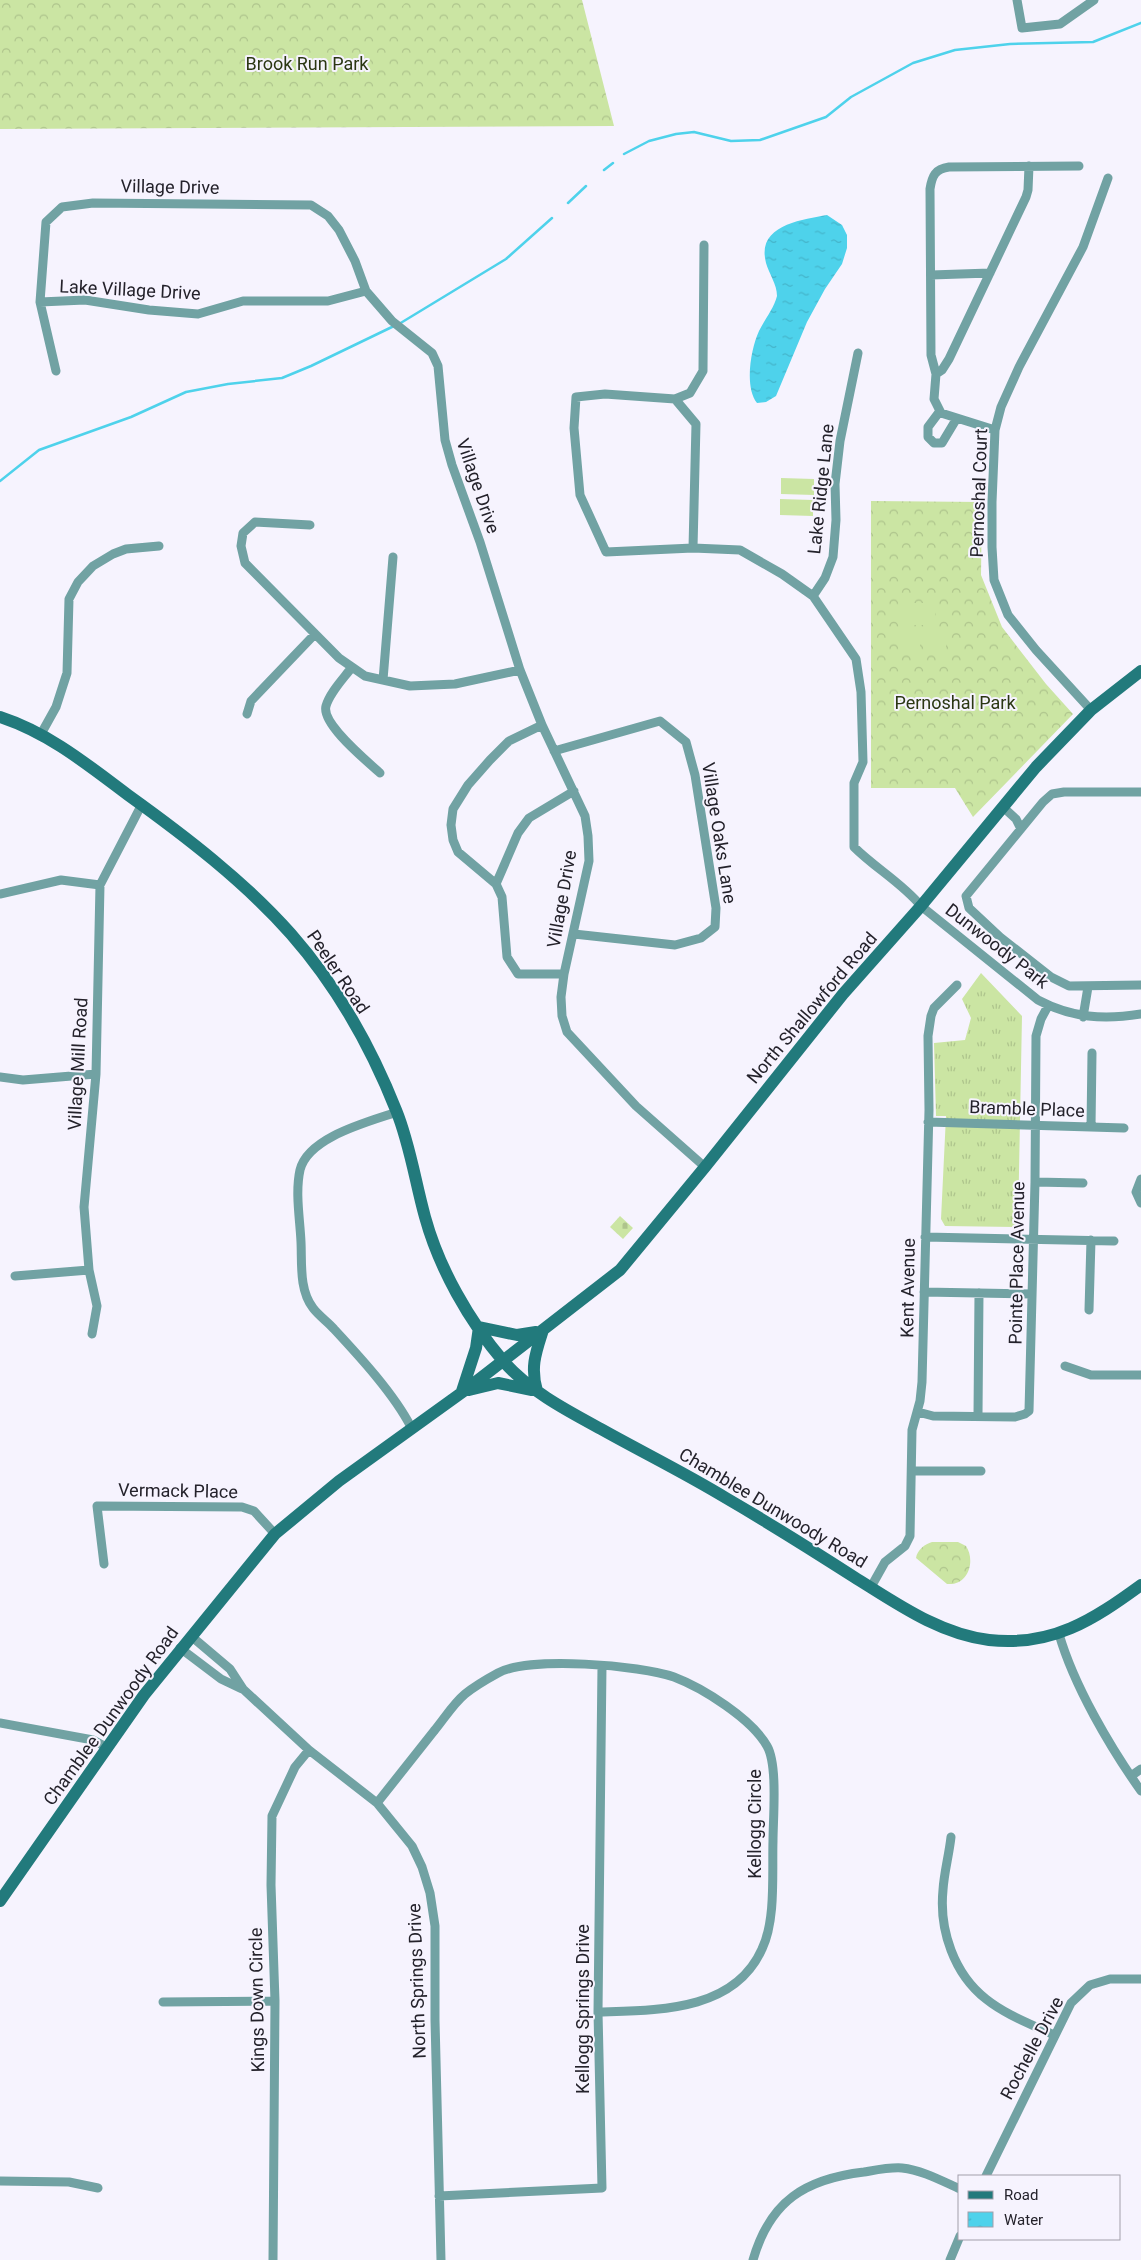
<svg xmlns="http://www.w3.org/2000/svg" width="1141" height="2260" font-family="Roboto,sans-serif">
<defs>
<pattern id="grass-tufts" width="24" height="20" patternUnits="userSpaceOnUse" patternTransform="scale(1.25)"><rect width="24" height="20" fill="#cbe5a3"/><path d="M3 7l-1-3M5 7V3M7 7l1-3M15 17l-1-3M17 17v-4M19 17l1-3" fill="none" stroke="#aec48c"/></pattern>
<pattern id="forest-crowns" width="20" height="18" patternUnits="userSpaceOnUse" patternTransform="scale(1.25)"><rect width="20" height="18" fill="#cbe5a3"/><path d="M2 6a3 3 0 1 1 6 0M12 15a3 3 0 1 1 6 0" fill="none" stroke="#aec48c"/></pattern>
<pattern id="cemetery-stones" width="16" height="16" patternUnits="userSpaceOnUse" patternTransform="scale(1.25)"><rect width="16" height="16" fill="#cbe5a3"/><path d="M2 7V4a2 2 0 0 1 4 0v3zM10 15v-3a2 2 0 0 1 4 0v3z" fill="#aec48c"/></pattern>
<pattern id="water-ripples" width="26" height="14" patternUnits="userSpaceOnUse" patternTransform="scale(1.25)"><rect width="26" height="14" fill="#4ed2eb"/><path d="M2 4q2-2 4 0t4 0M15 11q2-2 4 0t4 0" fill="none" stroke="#44b4ca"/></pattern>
</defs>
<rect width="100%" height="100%" fill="#f6f3fe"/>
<path fill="url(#grass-tufts)" d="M981,973L1022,1016L1018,1224L1015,1227L945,1226L941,1219L946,1116H936L934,1043L965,1040L971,1018L962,999Z"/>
<path fill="url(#forest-crowns)" d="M0,0H582L614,126L0,129Z
M871,501L982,502L981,575L1002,627L1046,684L1073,714L973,817L955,788H871Z
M932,1542H958L966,1546C976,1561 968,1586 947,1584L916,1558C917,1550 925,1544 932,1542Z"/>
<path fill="url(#cemetery-stones)" d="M620,1216L633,1228L623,1239L610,1227Z"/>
<path fill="#cbe5a3" d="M382,0H408L395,13Z
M781,478L814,479V495L781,494Z
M780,499L813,500V516L780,515Z
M899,603H935V625H899Z
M899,632H920V654H899Z
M926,632H946V654H926Z"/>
<path fill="url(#water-ripples)" d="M827,215L842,225L847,235V248L842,264L825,289L807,322L776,396L766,402L757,403C744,387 751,348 759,331C765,319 774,308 777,296C777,284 769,274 766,263C756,225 801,220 827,215Z"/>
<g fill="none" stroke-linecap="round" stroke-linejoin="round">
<path stroke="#4ed2eb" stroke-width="2.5" d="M624,154L649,141L676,134L694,132L731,141L760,140L826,117L851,97L913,63L955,50L1010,44L1093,42L1141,23
M604,170L613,163
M568,203L586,186
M399,324L506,259L552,218
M0,481L39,450L131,417L186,392L228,384L282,378L311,366L394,326"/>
<path stroke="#71a2a3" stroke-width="9" d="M1017,0L1022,28L1060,24L1094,0
M931,275L990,273
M40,302L85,300L149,310L198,314L243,301H328L366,291
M858,353L840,441L835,484L836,520L833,557L825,578L813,596L856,659L861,692L863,762L854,783V847C875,868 902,883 921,906L1038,1000C1072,1018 1104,1020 1141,1014
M56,371L40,302L46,222L62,207L93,203L311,205L328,216L339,230L355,261L366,291L392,321L432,353L438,366L445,440L452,465L480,542L520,670L542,725L585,816L588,836L589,861L564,974L561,997L562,1016L567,1032L636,1106L705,1167
M936,374L931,355L930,189C932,176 935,169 949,167L1079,166
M675,399L605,394L576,397L574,428L580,495L606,552L693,548L740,550L782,574L813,596
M940,411L928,427V437L934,443H942L957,418
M995,430L941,413L934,399L936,374L942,370L949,359L1026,197L1028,190L1029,166
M310,525L255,522L243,533L241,546L245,563L339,658L365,676L410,686L455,684L520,670
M693,548L696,424L675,399L690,393L703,371L704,245
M352,667C344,678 330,692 326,706C321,724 367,761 380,773
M383,680L393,557
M1091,710L1036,650L1008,615L994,580L992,547V502L995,430L1001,407L1019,367L1083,247L1108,178
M247,714L251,701L315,634
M542,725L509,741L490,760L468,785L453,809L451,825L453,840L458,852L496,884L502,897L507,957L518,974H564
M41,734L56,707L67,673L69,599L78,582L93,566L113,554L126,549L159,546
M554,751L660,721L686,742L695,775L716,908L715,927L701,938L675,945L574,934
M1141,792H1064L1052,794L1043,802L966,896L969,908L1000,937L1051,977L1069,986L1141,985
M1004,808L1016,819L1021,829
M496,884L518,833L529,818L574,791
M0,894L61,880L100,885
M1083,1017L1088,987
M0,1077L23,1080L96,1074
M397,1112C368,1122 308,1137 300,1170C295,1193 300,1219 301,1242C302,1263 299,1290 313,1308C319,1316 328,1322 334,1329C360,1357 394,1394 411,1427
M928,1122L1124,1128
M1091,1127L1092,1053
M1141,1179L1136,1192L1141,1203
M1035,1182L1083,1183
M925,1237L1114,1241
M15,1276L89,1270
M924,1292L1032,1294
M1089,1310L1091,1240
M92,1334L97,1306L89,1270L84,1207L96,1074L100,885L142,804
M1065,1366L1091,1375H1141
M918,1412L933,1416L1015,1417L1025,1414L1029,1411L1035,1182L1036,1036L1041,1019L1048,1006
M978,1415L979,1293
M912,1471H981
M104,1564L97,1506L242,1507L254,1511L275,1534
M871,1587L885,1562L905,1546L910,1536L912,1430L920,1401L922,1382L929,1110L928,1036L931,1016L934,1008L957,985
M1059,1634C1074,1686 1110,1747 1141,1791
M191,1636L230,1669L243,1689L309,1750L377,1803L412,1846L422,1867L430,1893L435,1926V2020L441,2260
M180,1648L221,1679L242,1689
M0,1723L93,1740L106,1747
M1131,1776L1141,1769
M377,1803C396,1779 415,1755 434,1731C444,1719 453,1704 465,1694C475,1686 487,1679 498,1673C528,1656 641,1665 674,1677C703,1688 752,1719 767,1746C778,1765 773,1818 773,1841C772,1873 776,1920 762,1949C734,2012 657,2010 598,2012
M951,1837C949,1855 944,1873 943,1890C939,1930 954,1974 986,1999C1006,2015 1031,2024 1054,2035
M163,2002L275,2001
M986,2176L1071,2003L1090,1985L1110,1979H1141
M0,2181L69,2182L98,2188
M439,2196L602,2188L598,2012L602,1666
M273,2260L275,2001L271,1885L272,1816L295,1767L309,1750
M753,2260C770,2201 805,2179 864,2172C876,2170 891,2167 902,2168C922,2170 942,2181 960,2189
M950,2260L960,2236"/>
<path stroke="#227a7c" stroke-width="12" d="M0,717C49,733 88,765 128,795C185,836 244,881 291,934C335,984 371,1047 396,1110C410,1144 415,1181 425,1217C439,1268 469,1321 504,1362C531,1392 566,1410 601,1429C642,1452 685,1473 726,1498C769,1523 812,1550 854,1577C896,1603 939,1634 989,1640C1052,1647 1093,1620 1141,1585
M479,1327L517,1335L536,1332
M469,1390L498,1383L532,1390
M462,1391L476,1348L479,1327
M537,1391C530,1367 536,1352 543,1330
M0,1901L144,1695L275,1534L339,1481L464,1391L620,1270L705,1167L843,994L921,906L1036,767L1091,710L1141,671"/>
</g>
<g text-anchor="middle" stroke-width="4" stroke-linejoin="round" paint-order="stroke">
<g font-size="18" fill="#2b3713" stroke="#f6f3fe">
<text x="307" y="70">Brook Run Park</text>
<text x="955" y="709">Pernoshal Park</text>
</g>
<g font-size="18" fill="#24222b" stroke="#f6f3fe">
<text transform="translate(170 187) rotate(1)" y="6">Village Drive</text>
<text transform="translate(130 290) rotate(3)" y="6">Lake Village Drive</text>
<text transform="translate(478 486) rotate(71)" y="6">Village Drive</text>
<text transform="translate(821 489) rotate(-84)" y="6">Lake Ridge Lane</text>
<text transform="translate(979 493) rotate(-88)" y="6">Pernoshal Court</text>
<text transform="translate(719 833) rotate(81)" y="6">Village Oaks Lane</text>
<text transform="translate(562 899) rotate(-80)" y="6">Village Drive</text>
<text transform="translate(997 946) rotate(38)" y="6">Dunwoody Park</text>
<text transform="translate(338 972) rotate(56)" y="6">Peeler Road</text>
<text transform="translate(812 1008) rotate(-50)" y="6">North Shallowford Road</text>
<text transform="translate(78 1064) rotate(-87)" y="6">Village Mill Road</text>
<text transform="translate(1027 1109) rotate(2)" y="6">Bramble Place</text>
<text transform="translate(1017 1263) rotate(-89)" y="6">Pointe Place Avenue</text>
<text transform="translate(908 1288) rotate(-89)" y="6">Kent Avenue</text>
<text transform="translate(178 1491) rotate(1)" y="6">Vermack Place</text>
<text transform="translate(773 1508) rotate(31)" y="6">Chamblee Dunwoody Road</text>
<text transform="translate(111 1716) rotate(-54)" y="6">Chamblee Dunwoody Road</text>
<text transform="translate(755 1824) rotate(-90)" y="6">Kellogg Circle</text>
<text transform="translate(417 1981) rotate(-92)" y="6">North Springs Drive</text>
<text transform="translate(257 2000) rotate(-91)" y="6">Kings Down Circle</text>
<text transform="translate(583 2009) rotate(-90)" y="6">Kellogg Springs Drive</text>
<text transform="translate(1032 2048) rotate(-62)" y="6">Rochelle Drive</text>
</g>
</g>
<rect x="958" y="2175" width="162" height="65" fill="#f6f3fe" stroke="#a29faa"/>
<rect x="968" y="2191" width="25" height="8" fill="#227a7c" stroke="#a29faa"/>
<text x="1004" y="2200" font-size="15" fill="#24222b">Road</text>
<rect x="968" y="2212" width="25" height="15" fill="url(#water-ripples)" stroke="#a29faa"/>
<text x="1004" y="2225" font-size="15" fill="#24222b">Water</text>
</svg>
